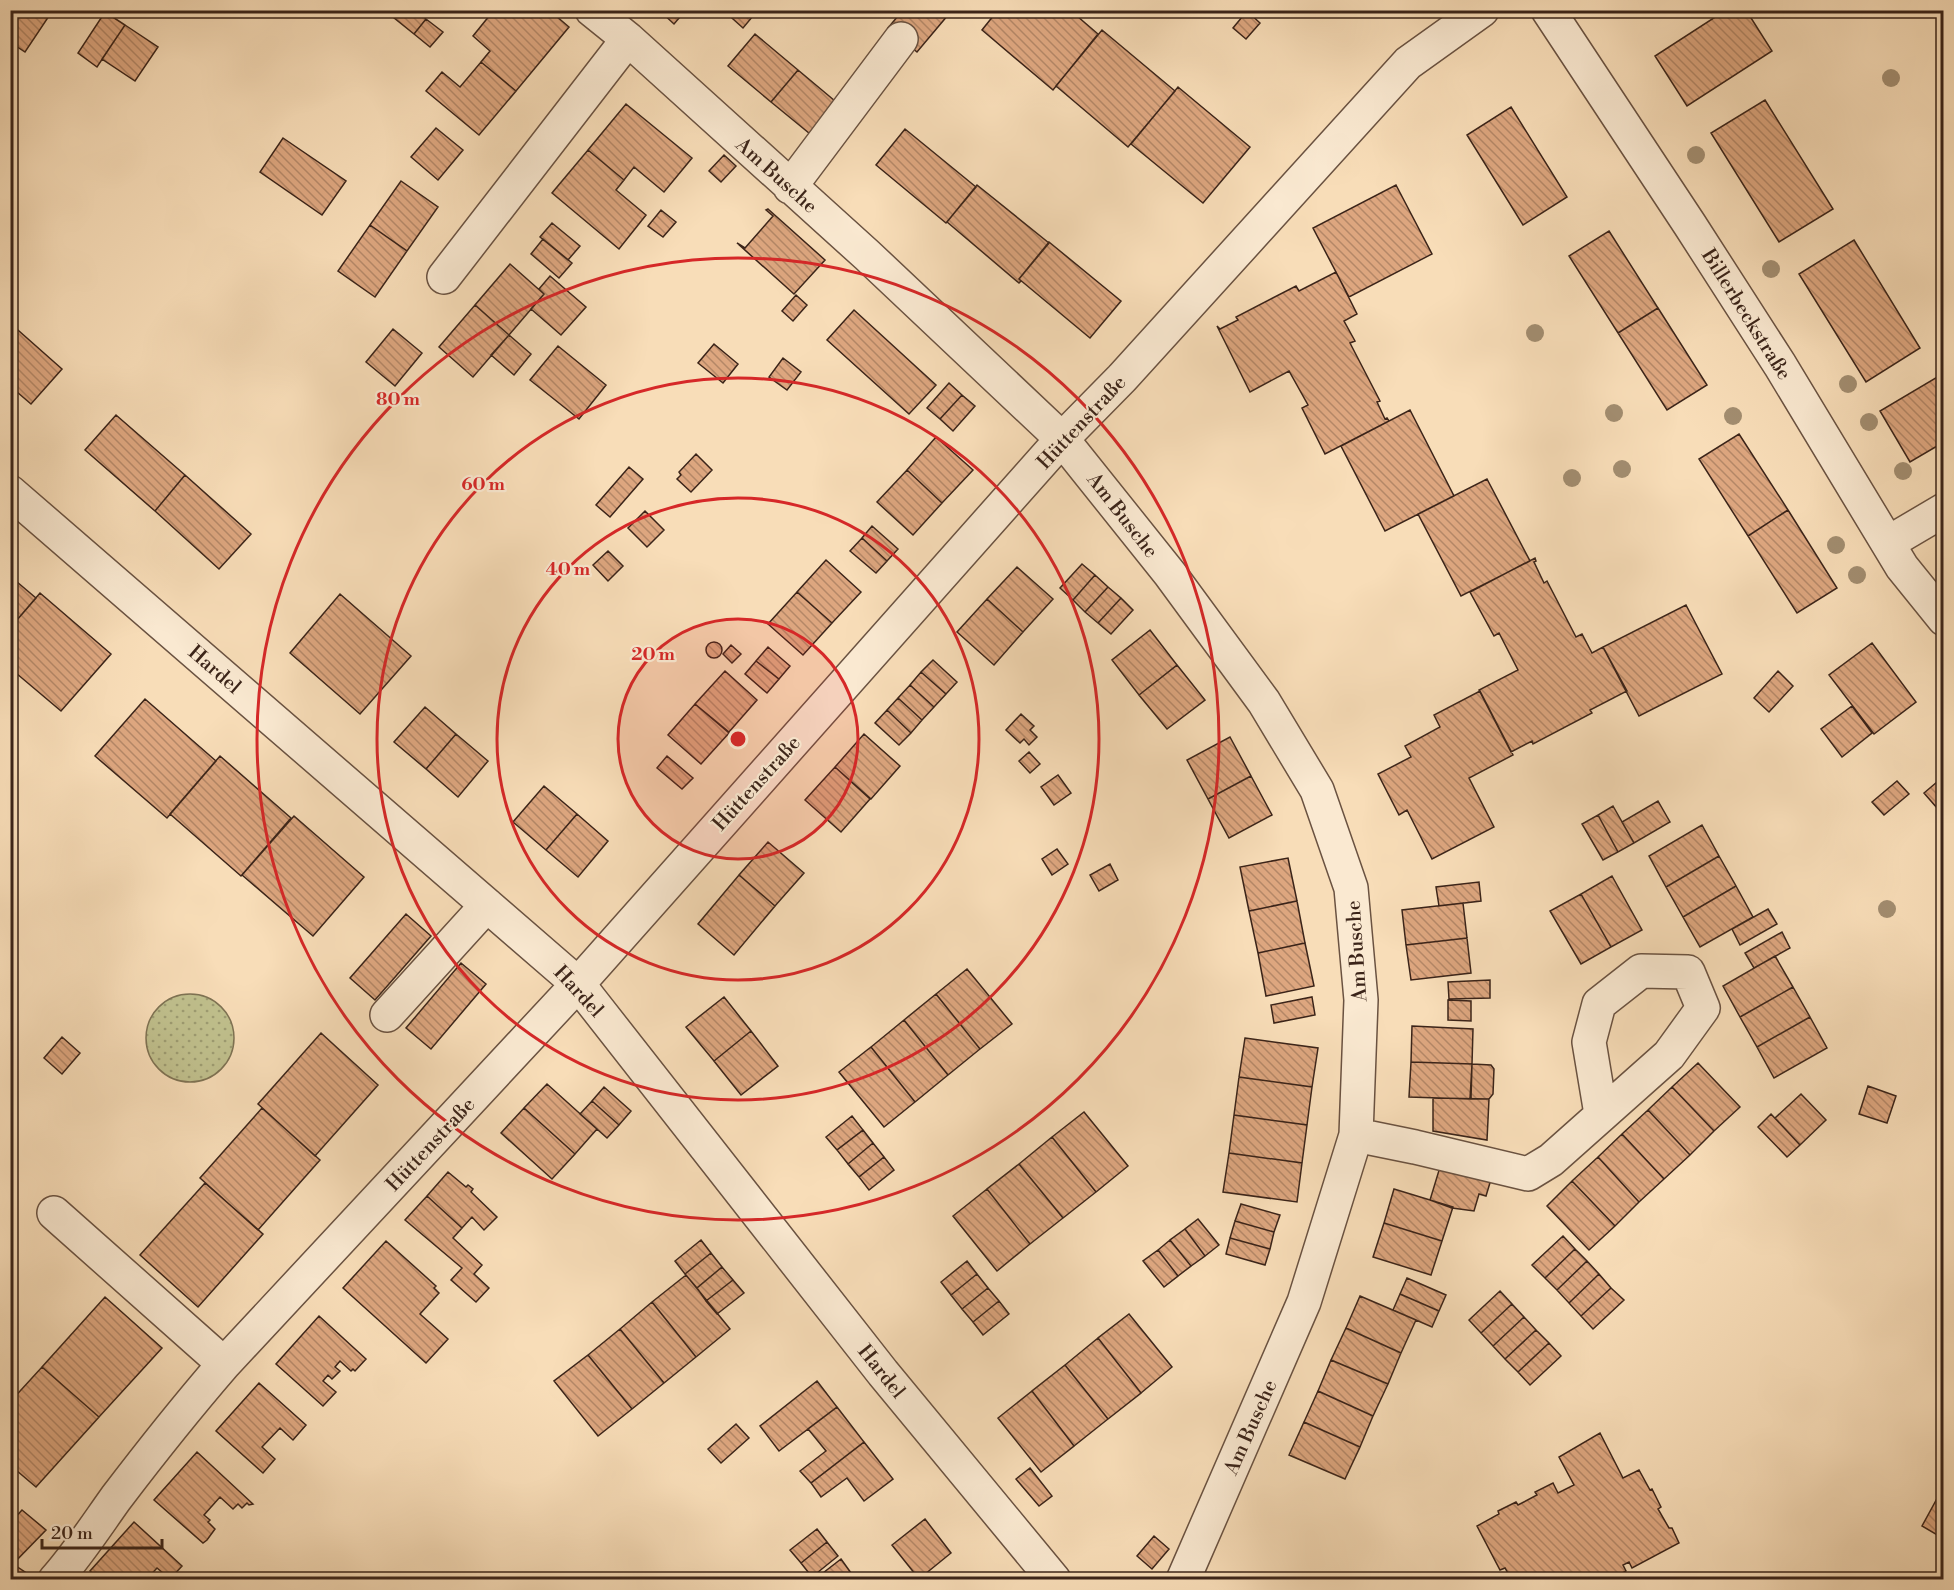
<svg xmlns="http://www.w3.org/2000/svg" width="1954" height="1590" font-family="'Libre Bodoni',serif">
<defs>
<pattern id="park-dots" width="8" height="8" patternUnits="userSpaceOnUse" patternTransform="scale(1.5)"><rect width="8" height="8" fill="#c0c08d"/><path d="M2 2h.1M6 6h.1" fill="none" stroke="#9d9c72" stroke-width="1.8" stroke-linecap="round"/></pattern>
<pattern id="building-back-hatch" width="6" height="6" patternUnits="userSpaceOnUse" patternTransform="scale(1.5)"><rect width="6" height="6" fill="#dda67f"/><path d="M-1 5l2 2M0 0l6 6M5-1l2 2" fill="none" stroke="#b48767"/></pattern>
</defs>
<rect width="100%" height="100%" fill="#f8ddb8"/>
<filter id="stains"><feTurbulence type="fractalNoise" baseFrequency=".00333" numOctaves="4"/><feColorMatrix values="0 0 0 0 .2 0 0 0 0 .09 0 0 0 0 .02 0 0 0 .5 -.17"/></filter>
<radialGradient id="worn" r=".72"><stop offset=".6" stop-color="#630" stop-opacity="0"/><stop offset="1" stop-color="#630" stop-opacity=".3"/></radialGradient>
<path fill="url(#park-dots)" stroke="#7e7253" stroke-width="1.5" d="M146 1038a44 44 0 1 1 88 0a44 44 0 1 1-88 0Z"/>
<path fill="url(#building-back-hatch)" stroke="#3b2419" stroke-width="1.5" d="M10,10H53L25,52L10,42Z
M390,10H416L426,19L414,34L388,13Z
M494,10H549L569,27L516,91L481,62L490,51L473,36Z
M659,10H686L674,24Z
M723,10H758L743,28Z
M903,10H942L948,15L917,52L888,28Z
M998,10H1070L1098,34L1053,90L982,30Z
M1726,10H1746L1772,51L1687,106L1655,56Z
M1247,11L1260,23L1246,39L1233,28Z
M105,12L125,25L97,67L78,53Z
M426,19L443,32L430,47L414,34Z
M125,25L158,47L135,81L102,59Z
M1102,30L1175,91L1128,147L1056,86Z
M755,34L798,70L771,102L728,66Z
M481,62L516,91L479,135L426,91L442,72L460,87Z
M798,70L841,106L815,138L771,102Z
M1178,87L1250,147L1203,203L1131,144Z
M1765,100L1833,209L1779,242L1711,133Z
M626,104L692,158L664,192L634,167L624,180L588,150Z
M1511,107L1567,197L1523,225L1467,135Z
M436,128L463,150L438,180L411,157Z
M905,129L976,187L946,223L876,165Z
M283,138L346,181L322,215L260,172Z
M588,150L624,180L616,190L646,215L619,249L552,193Z
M724,155L736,166L721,182L709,171Z
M401,181L438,207L407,251L370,225Z
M977,185L1049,243L1019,279L1021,281L1019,283L947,222Z
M1396,185L1432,254L1349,297L1313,228Z
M768,209L825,260L794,294L737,243L745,248L773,216L766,210Z
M661,210L676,222L663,237L648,226Z
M552,223L580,246L568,260L540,237Z
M370,225L407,251L375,297L338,271Z
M1609,231L1658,308L1618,333L1569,256Z
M543,239L572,263L559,278L531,254Z
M1854,240L1920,348L1866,382L1799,274Z
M1049,242L1121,301L1090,338L1019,279Z
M510,264L544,294L509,335L475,305Z
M1336,272L1357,314L1344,321L1355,341L1350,343L1380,401L1377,402L1385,419L1387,418L1389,421L1325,454L1302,408L1308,405L1289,371L1250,392L1217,326L1220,329L1238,320L1236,317L1296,286L1299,291Z
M550,276L586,307L561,335L531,309L544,294L539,289Z
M796,295L807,305L793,321L782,311Z
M475,305L509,335L473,377L439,347Z
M1658,308L1707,385L1667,410L1618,333Z
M854,310L936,385L909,414L827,340Z
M10,323L62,369L31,404L10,386Z
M393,329L422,353L395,386L366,362Z
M509,335L531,354L514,375L491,355Z
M714,344L738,364L723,383L698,363Z
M558,346L606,385L579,419L530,380Z
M783,358L801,372L787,390L769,377Z
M1944,373V442L1910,462L1880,411Z
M949,383L962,395L940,419L927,408Z
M962,395L975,406L953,431L940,419Z
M1410,410L1454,496L1385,531L1341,446Z
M116,415L185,475L155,511L85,450Z
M1739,434L1788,510L1748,536L1699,459Z
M936,437L973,470L942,503L907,470Z
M696,454L712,470L691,492L677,479L681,475L679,472Z
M629,467L643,479L610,517L596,505Z
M907,470L942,503L913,535L877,502Z
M185,475L251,534L219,569L155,511Z
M1487,479L1530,561L1461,596L1418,514Z
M1788,510L1837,588L1797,613L1748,536Z
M645,511L664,530L647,547L628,528Z
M872,526L898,549L887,561L862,538Z
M862,538L887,561L876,573L850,551Z
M608,551L623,566L608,581L593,565Z
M1535,558L1536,561L1534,562L1544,583L1547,581L1576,637L1582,634L1592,653L1603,647L1627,691L1590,710L1592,713L1533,744L1532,741L1511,752L1479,690L1518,670L1499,633L1494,636L1470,592Z
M826,560L861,592L832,623L797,592Z
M1082,564L1095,575L1073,600L1060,588Z
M1017,567L1053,599L1023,632L987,599Z
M1095,575L1108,587L1085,612L1073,600Z
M10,576L36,598L10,628Z
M1108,587L1121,598L1098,623L1085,612Z
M797,592L832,623L803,655L768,624Z
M40,593L111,654L61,711L10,668V628Z
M340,594L411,656L360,714L290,653Z
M1121,598L1133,610L1111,634L1098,623Z
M987,599L1023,632L994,665L957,632Z
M1686,605L1722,674L1639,716L1603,647Z
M1150,630L1177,665L1139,695L1112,660Z
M706 650a8 8 0 1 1 16 0a8 8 0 1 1-16 0Z
M1872,643L1916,702L1874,734L1829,675Z
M731,645L741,654L732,663L723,654Z
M768,647L790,666L779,679L756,661Z
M933,660L957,682L946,694L921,672Z
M756,661L779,679L767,693L745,674Z
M1177,665L1205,700L1167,729L1139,695Z
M725,671L757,700L729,732L695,704Z
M1778,671L1793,686L1769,712L1754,698Z
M921,672L946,694L934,707L910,685Z
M910,685L934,707L922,720L898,698Z
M1480,691L1513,755L1469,778L1494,827L1432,859L1407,810L1399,815L1378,774L1411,757L1405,746L1440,727L1434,715Z
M898,698L922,720L911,733L887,710Z
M145,699L216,761L167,818L95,756Z
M695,704L729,733L701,764L668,735Z
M1852,706L1872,733L1842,757L1821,729Z
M425,707L456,734L426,769L394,742Z
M887,710L911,733L899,745L875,723Z
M1021,714L1034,726L1030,730L1037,737L1029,745L1024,739L1020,743L1006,730Z
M456,734L488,761L458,797L426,769Z
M864,734L900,766L871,799L835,767Z
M1230,737L1251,776L1208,799L1187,760Z
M1029,752L1040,764L1030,773L1019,761Z
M220,756L291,818L241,876L170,814Z
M667,756L693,778L682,789L657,768Z
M835,767L870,799L841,832L805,800Z
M1058,775L1071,793L1054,805L1041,787Z
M1251,776L1272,815L1229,838L1208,799Z
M1944,776V816L1924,793Z
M1897,781L1909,794L1884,815L1872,802Z
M544,786L577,814L546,850L513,822Z
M1658,801L1670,822L1634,843L1622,822Z
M1613,806L1634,843L1618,852L1598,815Z
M577,814L608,841L578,877L546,850Z
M1598,815L1618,852L1603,860L1582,824Z
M294,816L364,877L313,936L242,875Z
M1702,825L1719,856L1666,887L1649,856Z
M768,842L804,873L775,906L739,875Z
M1057,849L1068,864L1052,875L1042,859Z
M1719,856L1736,886L1683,917L1666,887Z
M1288,858L1297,901L1249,911L1240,867Z
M1110,864L1118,880L1099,891L1090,875Z
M739,875L775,906L734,955L698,924Z
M1612,876L1642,930L1611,947L1581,894Z
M1479,882L1481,901L1439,906L1436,887Z
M1736,886L1753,917L1700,947L1683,917Z
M1581,894L1611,947L1581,964L1550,911Z
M1297,901L1305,943L1258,953L1249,911Z
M1463,903L1467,938L1406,945L1402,910Z
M1768,909L1777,924L1740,945L1732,929Z
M406,914L431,936L375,1000L350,978Z
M1782,932L1790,948L1754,968L1745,953Z
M1467,938L1471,973L1411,980L1406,945Z
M1305,943L1314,986L1266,996L1258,953Z
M1775,956L1793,987L1740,1017L1723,986Z
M461,963L486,984L431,1049L406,1028Z
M967,969L1012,1024L980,1049L936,994Z
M1490,980V998L1449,999L1448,982Z
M1793,987L1810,1017L1757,1047L1740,1017Z
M936,994L980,1049L948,1075L904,1020Z
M724,997L751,1031L714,1061L686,1027Z
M1312,997L1315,1015L1274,1023L1271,1005Z
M1448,1000L1471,1001V1021L1448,1020Z
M1810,1017L1827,1048L1774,1078L1757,1047Z
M904,1020L948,1075L915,1102L871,1047Z
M1412,1026L1473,1029L1472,1064L1411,1062Z
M751,1031L778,1066L741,1095L714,1061Z
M321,1033L378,1085L315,1156L258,1104Z
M62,1037L80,1053L62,1074L44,1058Z
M1245,1038L1318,1048L1312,1087L1239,1077Z
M871,1047L915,1102L884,1127L839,1072Z
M1411,1062L1472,1064L1470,1099L1409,1097Z
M1698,1063L1740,1107L1714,1131L1672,1087Z
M1472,1064L1491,1065L1494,1069L1493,1094L1489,1099H1471Z
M1239,1077L1312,1087L1307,1125L1234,1115Z
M547,1084L597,1129L575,1154L524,1108Z
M1868,1086L1896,1096L1887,1123L1859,1114Z
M604,1087L631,1111L619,1125L592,1101Z
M1672,1087L1714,1131L1690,1155L1648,1110Z
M1801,1094L1826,1120L1800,1145L1775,1118Z
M1433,1098L1489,1099L1487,1140L1433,1131Z
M592,1101L619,1125L607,1138L580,1114Z
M262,1108L320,1160L258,1230L200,1178Z
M524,1108L575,1154L552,1179L501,1133Z
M1648,1110L1690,1155L1664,1179L1622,1134Z
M1084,1112L1128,1166L1096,1192L1052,1137Z
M1771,1114L1800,1145L1787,1157L1758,1127Z
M1234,1115L1307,1125L1302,1163L1229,1153Z
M852,1116L863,1130L837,1150L826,1137Z
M863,1130L873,1143L848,1164L837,1150Z
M1622,1134L1664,1179L1639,1202L1598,1157Z
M1052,1137L1096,1192L1063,1218L1019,1164Z
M873,1143L884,1157L859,1177L848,1164Z
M1229,1153L1302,1163L1297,1202L1223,1192Z
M884,1157L894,1170L869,1190L859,1177Z
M1598,1157L1639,1202L1615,1226L1572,1181Z
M1019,1164L1063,1218L1030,1244L987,1189Z
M1440,1167L1492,1176L1486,1196L1479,1194L1474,1211L1452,1208L1430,1200Z
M448,1172L466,1187L468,1185L473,1189L471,1192L497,1217L484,1230L472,1217L462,1228L427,1196Z
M1572,1181L1615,1226L1589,1250L1547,1206Z
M205,1183L263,1234L198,1307L140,1255Z
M987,1189L1030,1244L997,1271L953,1216Z
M1394,1189L1453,1207L1442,1241L1384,1223Z
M427,1196L462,1228L453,1238L482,1265L474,1274L489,1288L476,1302L451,1280L462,1268L405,1220Z
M1241,1204L1280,1215L1274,1232L1235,1221Z
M1198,1219L1219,1245L1205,1256L1185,1229Z
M1235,1221L1274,1232L1270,1249L1230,1238Z
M1384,1223L1442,1241L1431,1275L1373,1257Z
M1185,1229L1205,1256L1191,1266L1170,1240Z
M1563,1236L1575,1249L1545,1278L1532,1265Z
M1230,1238L1270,1249L1265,1265L1226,1254Z
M701,1240L711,1253L685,1274L675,1261Z
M1170,1240L1191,1266L1178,1276L1158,1250Z
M386,1241L436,1286L434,1288L439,1293L420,1314L448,1339L426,1363L343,1288Z
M1575,1249L1587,1261L1557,1290L1545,1278Z
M1158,1250L1178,1276L1164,1287L1143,1261Z
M711,1253L722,1267L697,1288L685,1274Z
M967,1261L977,1274L951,1295L941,1282Z
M1587,1261L1599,1274L1569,1303L1557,1290Z
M722,1267L733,1280L706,1301L697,1288Z
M977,1274L988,1288L962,1309L951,1295Z
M1599,1274L1611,1288L1581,1316L1569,1303Z
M686,1275L730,1329L696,1357L652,1302Z
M1407,1278L1446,1295L1439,1311L1400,1294Z
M733,1280L744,1293L717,1314L706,1301Z
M988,1288L999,1301L973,1322L962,1309Z
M1611,1288L1624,1300L1593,1329L1581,1316Z
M1500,1291L1512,1304L1481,1333L1469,1320Z
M1400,1294L1439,1311L1432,1327L1393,1310Z
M1360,1296L1416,1320L1401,1353L1346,1328Z
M105,1297L162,1348L99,1417L42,1367Z
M999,1301L1009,1314L983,1335L973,1322Z
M652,1302L696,1357L664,1383L620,1329Z
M1512,1304L1524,1317L1493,1346L1481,1333Z
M1129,1314L1172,1367L1141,1393L1098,1338Z
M319,1316L366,1359L355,1371L353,1369L351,1371L340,1361L335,1367L340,1371L332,1379L328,1375L323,1381L336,1392L323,1406L276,1364Z
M1524,1317L1536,1330L1505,1359L1493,1346Z
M1346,1328L1401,1353L1388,1384L1331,1360Z
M620,1329L664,1383L632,1409L588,1355Z
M1536,1330L1549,1343L1518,1372L1505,1359Z
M1098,1338L1141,1393L1108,1419L1065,1365Z
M1549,1343L1561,1356L1530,1385L1518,1372Z
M588,1355L632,1409L598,1436L554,1381Z
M1331,1360L1388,1384L1373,1416L1318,1391Z
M1065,1365L1108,1419L1074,1446L1032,1391Z
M42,1367L99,1417L36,1487L10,1465V1402Z
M817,1381L837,1407L779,1451L760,1426Z
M259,1383L306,1425L293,1440L280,1428L262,1447L275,1459L263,1473L216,1431Z
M1032,1391L1074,1446L1041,1472L998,1418Z
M1318,1391L1373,1416L1360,1447L1304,1422Z
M837,1407L864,1442L811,1483L800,1471L826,1451L808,1429Z
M1304,1422L1360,1447L1345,1479L1289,1455Z
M736,1424L749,1438L721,1463L708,1449Z
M1600,1433L1623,1478L1639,1470L1650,1490L1652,1489L1661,1507L1658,1509L1669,1528H1672L1679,1543L1632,1568L1629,1562L1623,1565L1626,1571L1610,1580H1500L1509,1575L1505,1568L1500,1570L1477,1526L1499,1514L1498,1511L1516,1502L1518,1505L1537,1495L1535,1492L1553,1483L1558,1493L1574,1485L1559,1457Z
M864,1442L893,1479L864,1501L847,1478L821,1497L811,1483Z
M197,1452L253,1504L249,1505L247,1503L242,1508L238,1504L233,1509L220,1497L204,1515L210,1520L208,1522L215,1529L207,1540L203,1543L154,1500Z
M1030,1468L1052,1496L1039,1506L1016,1479Z
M1940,1493L1944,1494V1539L1922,1526Z
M22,1510L46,1530L13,1564L28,1574L24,1580H10V1523Z
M925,1519L951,1553L919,1579L892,1545Z
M134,1522L182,1566L170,1579L157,1568L146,1580H100L90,1571Z
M817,1529L827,1542L801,1563L790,1550Z
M1154,1536L1169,1549L1152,1569L1137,1556Z
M827,1542L838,1556L812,1577L801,1563Z
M841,1559L851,1573L843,1580H814Z"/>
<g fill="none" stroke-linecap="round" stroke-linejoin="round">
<defs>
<path id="minor" d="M592,10L628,39L867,255L1062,439L1170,574L1264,702L1317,790L1351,888L1361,1000L1356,1135L1304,1302L1183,1580
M1548,10L1690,225L1780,365L1902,567L1944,619
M790,187L901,39
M444,277L628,39
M10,492L578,984L883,1373L1054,1580
M1888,543L1944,510
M387,1015L487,905
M1356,1135L1415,1147L1528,1174L1551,1160L1669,1055L1703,1008L1688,972L1641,971L1599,1004L1589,1042L1601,1114
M54,1213L224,1364
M55,1580C78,1554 96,1526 116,1498C151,1452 186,1408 224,1364L578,984L1062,439L1122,378L1408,63L1482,10"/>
</defs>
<use href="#minor" stroke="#6a5241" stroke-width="36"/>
<use href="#minor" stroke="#fae9d1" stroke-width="33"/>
</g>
<g fill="#a28d70">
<circle cx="1891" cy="78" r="9"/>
<circle cx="1696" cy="155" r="9"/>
<circle cx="1771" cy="269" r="9"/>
<circle cx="1535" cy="333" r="9"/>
<circle cx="1848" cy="384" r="9"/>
<circle cx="1614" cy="413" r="9"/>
<circle cx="1733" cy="416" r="9"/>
<circle cx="1869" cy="422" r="9"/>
<circle cx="1622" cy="469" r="9"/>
<circle cx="1903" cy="471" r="9"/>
<circle cx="1572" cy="478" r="9"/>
<circle cx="1836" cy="545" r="9"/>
<circle cx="1857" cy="575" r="9"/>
<circle cx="1887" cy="909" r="9"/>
</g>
<circle cx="738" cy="739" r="120" fill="#d62828" fill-opacity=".12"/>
<g fill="none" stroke="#d62828" stroke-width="3">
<circle cx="738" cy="739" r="120"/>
<circle cx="738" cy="739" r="241"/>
<circle cx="738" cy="739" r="361"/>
<circle cx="738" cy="739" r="481"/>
</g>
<g text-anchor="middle" stroke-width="4.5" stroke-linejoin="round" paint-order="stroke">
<g font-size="20" fill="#3b2419" stroke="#fae9d1">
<text transform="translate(777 175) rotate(42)" y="7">Am Busche</text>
<text transform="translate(1747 314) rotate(58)" y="7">Billerbeckstraße</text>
<text transform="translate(1081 422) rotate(-47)" y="7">Hüttenstraße</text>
<text transform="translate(1123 515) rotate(52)" y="7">Am Busche</text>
<text transform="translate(215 669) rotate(41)" y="7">Hardel</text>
<text transform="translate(756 783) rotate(-48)" y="7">Hüttenstraße</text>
<text transform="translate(1356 951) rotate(-94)" y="7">Am Busche</text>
<text transform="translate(579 991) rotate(47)" y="7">Hardel</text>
<text transform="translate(430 1144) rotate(-47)" y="7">Hüttenstraße</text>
<text transform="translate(882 1371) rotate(51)" y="7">Hardel</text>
<text transform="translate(1250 1427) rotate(-66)" y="7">Am Busche</text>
</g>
</g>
<circle cx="738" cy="739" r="9" fill="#d62828" stroke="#fae9d1" stroke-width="3"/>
<g font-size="18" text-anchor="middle" font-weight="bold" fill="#d62828" stroke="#fae9d1" stroke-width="4.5" stroke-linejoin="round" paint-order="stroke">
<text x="398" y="405">80 m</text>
<text x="483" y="490">60 m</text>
<text x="568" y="575">40 m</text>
<text x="653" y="660">20 m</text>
</g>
<rect width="1954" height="1590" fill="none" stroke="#f8ddb8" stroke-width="36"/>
<rect x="12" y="12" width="1930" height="1566" fill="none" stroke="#3b2419" stroke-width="3"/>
<rect x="18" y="18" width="1918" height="1554" fill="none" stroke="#3b2419" stroke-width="1.5"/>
<path d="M42 1539v9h120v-9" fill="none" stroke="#3b2419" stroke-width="3"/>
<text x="51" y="1539" font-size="18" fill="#3b2419" stroke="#fae9d1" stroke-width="4.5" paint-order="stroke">20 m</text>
<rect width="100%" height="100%" filter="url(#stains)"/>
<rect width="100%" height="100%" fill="url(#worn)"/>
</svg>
